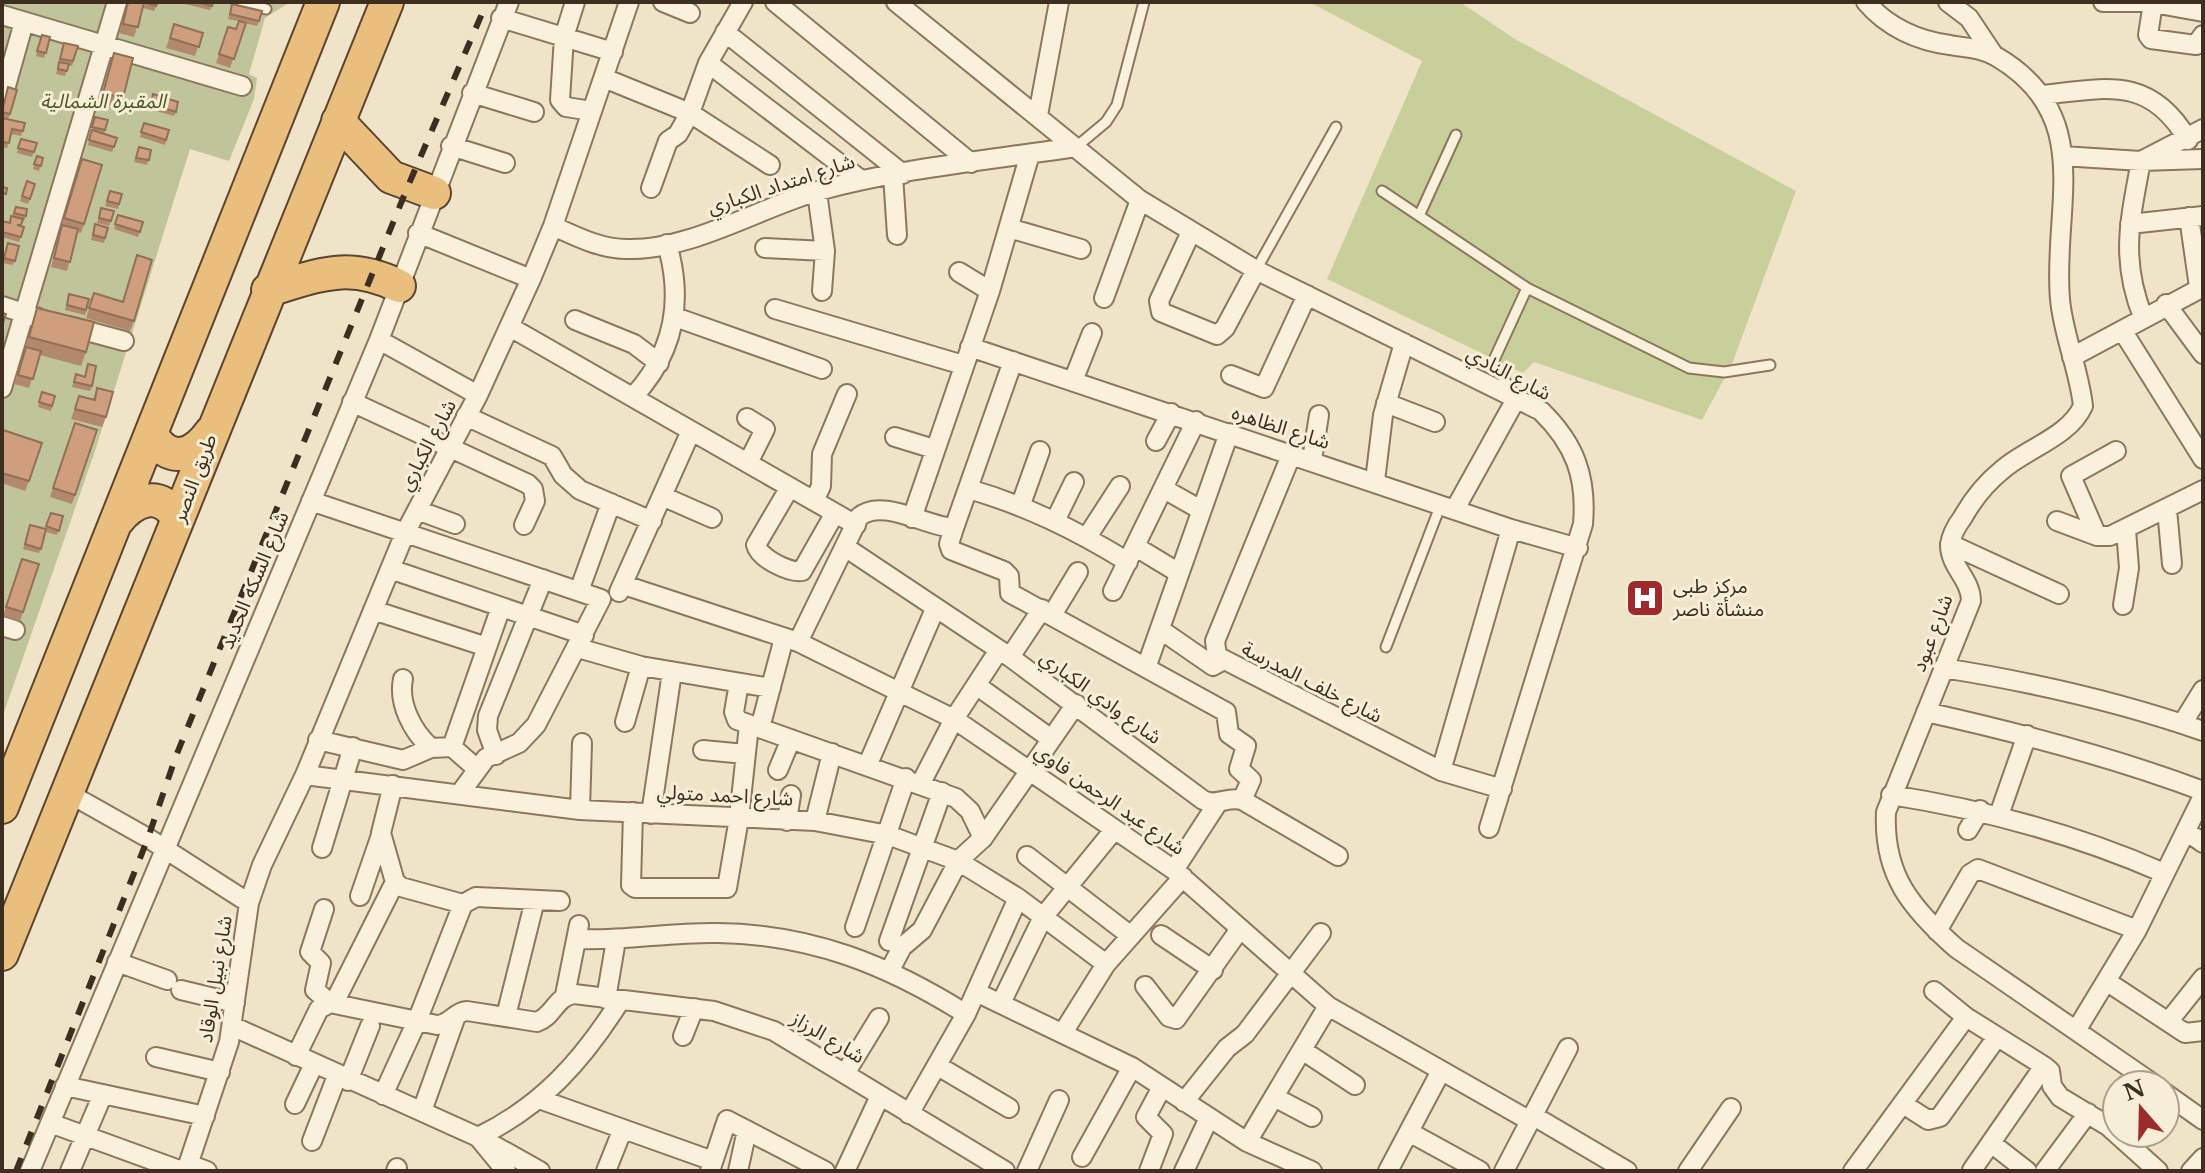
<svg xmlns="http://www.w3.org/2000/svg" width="2205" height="1173" font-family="'Libre Baskerville','Noto Sans Arabic',serif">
<rect width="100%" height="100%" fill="#f0e4c8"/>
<path fill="#c9cf9b" d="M1309,2H1460L1515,39L1796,191L1732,364L1702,420L1534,362L1523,373L1327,279L1422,61Z"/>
<path fill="#bfc49a" d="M2,2H290L265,18L249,74L257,78L254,99L229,161L190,149L95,451L2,718Z"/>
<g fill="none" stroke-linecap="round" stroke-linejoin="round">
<defs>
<path id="service" d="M242,2L266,9
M1076,147L1106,122L1117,105L1144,2
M1382,191L1527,288L1689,368L1724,372L1770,365
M1419,216L1456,135
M1256,270L1336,127
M1512,392L1493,362L1527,288
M1386,647L1441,504"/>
<path id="minor" d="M575,2L564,37L560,100L566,107L592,111
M663,2L690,13
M775,2L971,163
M896,2L1140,200L1256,270L1541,411C1575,444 1587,477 1583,524L1489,828
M1866,2C1887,27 1918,41 1950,45C1966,48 1983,48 1997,57C2097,116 2052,208 2060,299C2063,335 2079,369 2083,406C2069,437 2027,448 2002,470C1986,483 1973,499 1963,517C1957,525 1951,535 1950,545C1950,567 1971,579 1971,601L1886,812C1883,875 1911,908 1956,948L2155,1085
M1948,2L1969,18L1993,54
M2103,2H2147
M2148,2L2203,12
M2153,3L2148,35L2151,39L2196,45L2203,35
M2,15L242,86
M501,18L613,52
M725,32L903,174
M708,63L861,180
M604,78L690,113L770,165
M472,93L534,112
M2042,95C2106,88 2150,75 2188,140
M2,100L24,22
M1038,115L1059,2
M451,146L505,163
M2062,156L2141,161L2203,159
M893,175L897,235
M651,188L668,141L678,134L690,113L708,63L743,2
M817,192L825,251L822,291
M2189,217L2199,287
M2130,224L2203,216
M553,226C577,237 601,249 627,249C689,251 759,208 818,191C902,168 990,160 1076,147
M1009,228L1081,249
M1191,232L1159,301L1161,312L1217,335L1225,328L1256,270
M418,233L531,279
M765,248L825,251
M959,272L990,291
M1104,298L1140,200
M2166,304L2203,354
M2,306L36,317
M775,309L963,365
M675,317L822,369
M2143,317C2120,259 2130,220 2141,161L2203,129
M575,320L634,344L659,363
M68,326L124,341
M510,327L856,525
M2122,330L2203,459
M379,340L478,395
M970,347L1511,529L1578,548
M2072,357L2203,287
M1231,375L1264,388L1307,295
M1073,381L1092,333
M2,388L117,2
M633,397C674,353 684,302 667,244
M352,402L528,484L533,489L535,501L524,525
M1386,403L1435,422
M466,416L552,456L563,475L580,490L652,521
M747,418L765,429L748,463
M895,437L934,449
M1156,441L1171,413
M1292,453L1215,641L1217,656L1441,771L1502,789
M1312,460L1319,415
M1375,481L1383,415L1404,343
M790,487L756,545C759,558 789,573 802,571L835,513
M969,489C1027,506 1076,530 1128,562
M1164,489L1201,510
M662,496L712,518
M311,501L601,599
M814,501L821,486L822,454L847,394
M1021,504L1040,451
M1455,509L1516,399
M2167,509L2172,564
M417,510L455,524
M912,518L990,291L1030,154
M1056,519L1074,482
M2057,521L2097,536H2110L2203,490
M954,528L949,544L951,550L1004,571L1009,576L1010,593L1226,712L1229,734L1246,746L1239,769L1251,780L1242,800
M2097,536L2071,476L2116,451
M1087,537L1120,486
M1950,544L2059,594
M845,547L1010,657L1203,800C1217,807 1227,796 1242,800L1338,856
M1136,547L1179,573
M390,569L584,635
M624,585L798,642L954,719L1174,870L1328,1006L1530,1121
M579,591L611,503
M1113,591L1196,421
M619,592L691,431
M2123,605L2129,568L2126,530
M373,610L487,647
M1052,615L1078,572
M2,626L15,630
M1161,630L1213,666L1222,661
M798,642L859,517C882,497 927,527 954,528L1013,361
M578,648L641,666L771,688
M1010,657L1042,609
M1146,668L1229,433
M1943,668C2032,682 2117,701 2203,731
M403,679C398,703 412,731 431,748
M739,683L734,712L737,720L956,798L970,811L983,838
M976,685L1050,738
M1926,712C2020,733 2113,757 2203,791
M625,722L641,666
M2182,724L2203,690
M760,728L784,638
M318,740L403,760L431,748L452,747L476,768
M452,747L501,607
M703,750L745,754
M496,755L487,730L488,716L543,579
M868,764L935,609
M778,770L791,739
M1441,771L1511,529
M305,775L580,810L815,821L888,835L958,861L1018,898L1106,964
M921,783L954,719L999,650
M393,785L381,833L395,882L401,887L463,904
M461,792L486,758L519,743L536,725L601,599
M68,793L148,838L249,903L229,1042L186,1171
M1891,795C1987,810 2075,834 2164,873
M580,810L582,743
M633,812L631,885L635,888H727L739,818L749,725
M651,814L672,672
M1999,815L2027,735
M787,821L791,795
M815,821L832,753
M1968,830L1980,810
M2186,831L2203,843
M322,848L353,747
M1027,856L1131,936
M1174,870L1217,804
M360,896L381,835
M249,903L262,865L305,775L405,533L478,395L531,279L553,226L629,2
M324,909L310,952L321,963L315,990L330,1003
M855,927L906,778
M1937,931L1970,874L1978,869L2137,930
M1161,935L1213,970
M577,939C624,941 671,932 718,933C811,934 888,965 966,1014
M889,941L942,792
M117,962L167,980
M890,970L902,947L922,930L959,860L983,838L1076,704
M2106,981L2185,1033L2203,1031
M1145,986L1169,1017L1176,1019L1240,929
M181,990L235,1003
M1934,991L1966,1017L2044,1066L2050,1071L2052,1086L2060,1097L2108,1126L2158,1171
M976,992L1132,1067L1247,1142L1312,1171
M565,995L579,925
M606,999L616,940
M334,1003L395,882
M1001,1003L1043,917L1114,830
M506,1016L535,900
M2168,1022L2203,978
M232,1026L478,1137L506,1171
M2077,1029L2137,930L2203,796
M1064,1031L1106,964L1183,877
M683,1036L694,1008
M1302,1050L1355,1085
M296,1056L319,1009L330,1003L437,1025C450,1025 454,1012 467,1011L537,1022C554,1016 555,997 574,994L714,1011L774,1031L1005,1171
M156,1057L220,1072
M938,1066L1009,1108
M846,1072L879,1018
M348,1081L370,1026
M65,1086L205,1116
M2165,1093L2203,1120
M383,1095L417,1021L463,904L476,897L560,901
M1274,1097L1312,1117
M539,1099L713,1161
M1184,1102L1227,1048L1245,1034L1321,933
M295,1104L314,1064
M1903,1104L1928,1120L1940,1117L1997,1037
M422,1111L456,1016
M909,1114L966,1014L1018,898
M1532,1115L1627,1171
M50,1123L182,1171
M1409,1132L1480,1171
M478,1137C542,1106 582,1061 620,1001
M312,1141L337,1076
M488,1142L540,1171
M1247,1142L1328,1006
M1991,1143L2027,1171
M1082,1157L1132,1067
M188,1164L207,1171
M1972,1170L2044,1066
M30,1171L379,340L509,2
M70,1171L103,1094
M396,1171L397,1168
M606,1171L622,1131
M710,1171L727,1120L825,1171
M738,1171L747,1130
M845,1171L880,1096
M1027,1171L1059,1100
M1149,1171L1163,1134L1146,1117L1162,1087
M1184,1171L1208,1120
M1388,1171L1441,1071
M1504,1171L1568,1048
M1688,1171L1731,1108
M1853,1171L1966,1017
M2045,1171L2088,1113
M2191,1171L2203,1158"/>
<path id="trunk" d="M338,121L391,177L434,193
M268,290C320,275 348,261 399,286
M151,433C168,465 193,457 211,432
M117,521C135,499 161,489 178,519
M2,807L323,2
M2,954L387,2"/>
</defs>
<use href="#service" stroke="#8d765c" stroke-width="13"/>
<use href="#minor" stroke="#8d765c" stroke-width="22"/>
<use href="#trunk" stroke="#5b4430" stroke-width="36"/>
<use href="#service" stroke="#faf1dc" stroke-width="9"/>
<use href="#minor" stroke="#faf1dc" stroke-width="18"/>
<use href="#trunk" stroke="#eabe7c" stroke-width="32"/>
<path stroke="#3d2e20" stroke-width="6" stroke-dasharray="14 14" stroke-linecap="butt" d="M16,1171L148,838L176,756L408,186L487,2"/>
</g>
<path fill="#b2896c" d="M128,2H158L154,11L143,8L134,37L119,33Z
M181,2H213L210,10L181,3Z
M232,4L262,11L257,26L244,23H246L230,68L216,63L228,27L236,29L239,21L228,19Z
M174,24L203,33L195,56L166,48Z
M42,35L50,37L44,58L36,56Z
M64,43L78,46L72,66L68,65L65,76L56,74Z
M114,53L123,98L119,108L100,103Z
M153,94L176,112L174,116L149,109Z
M2,107L10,114L8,119L25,123L21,136L11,134L7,148L2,147Z
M95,117L108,120L104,134L117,138L112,152L88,145Z
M144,123L169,130L165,145L140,137Z
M21,139L37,143L32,157L17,153Z
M139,147L151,150L147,165L134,162Z
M37,156L43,158L39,171L33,169Z
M82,159L84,224L81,233L77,232L67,271L51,267L61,227Z
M27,181L35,184L28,204L20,201Z
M110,191L122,194L118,209L105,206Z
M16,207L26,216L24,221L22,220L21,226L24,227L19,242L2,237V221L9,223Z
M101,208L114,211L109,226L97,223Z
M118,215L143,222L138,237L114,229Z
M95,224L108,228L104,243L91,240Z
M8,243L15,261L13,265L2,263Z
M94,293L134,321L130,331L86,318Z
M69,294L89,299L85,315L65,310Z
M37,308L86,352L81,366L40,355L29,388L14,384Z
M76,374L92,386L90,391L72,387Z
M97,388L106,417L102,427L71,419L79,396L93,399Z
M42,392L55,396L51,411L38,407Z
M75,423L97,430L72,504L50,497Z
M2,433L29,481L25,491L2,483Z
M51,513L63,516L57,535L46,532L39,553L23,549L30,525L45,529Z
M22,559L39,564L20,621L3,616Z"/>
<path fill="#cf9f7d" stroke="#916f58" stroke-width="2" d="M128,2H144L138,27L123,24Z
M144,2H158L156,6Z
M197,2H213L212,6Z
M232,4L262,11L259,21L230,14Z
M239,21L246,23L234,59L219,54L228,27L236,29Z
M174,24L203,33L199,47L170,38Z
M42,35L50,37L46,53L37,51Z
M64,43L78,46L73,61L60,59Z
M114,53L133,58L123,98L103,93Z
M59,62L69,64L67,71L58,69Z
M8,87L17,90L10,114L2,112Z
M153,94L178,102L176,112L151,104Z
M95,117L108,120L105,130L92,127Z
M2,118L25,123L23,131L12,129L9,143L2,142Z
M144,123L169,130L166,140L141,132Z
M92,130L117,138L114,147L89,140Z
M21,139L37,143L34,152L18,148Z
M139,147L151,150L149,160L136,158Z
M37,156L43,158L41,166L34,164Z
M82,159L102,165L84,224L64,218Z
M27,181L35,184L30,199L22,196Z
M2,187L7,188L6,194L2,193Z
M110,191L122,194L119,204L107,201Z
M16,207L27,209L26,216L14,213Z
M101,208L114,211L111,221L99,218Z
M118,215L143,222L140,232L115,224Z
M11,216L23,219L21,225H17L24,227L21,237L2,232V221L10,223Z
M95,224L108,228L105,238L93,235Z
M62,225L78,229L70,262L54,258Z
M8,243L19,246L15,261L4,258Z
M137,255L152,260L134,321L89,308L94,293L123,302Z
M69,294L89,299L86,310L67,305Z
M37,308L94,322L86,352L29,337Z
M2,313L6,314L2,326Z
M26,347L41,351L33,379L18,375Z
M88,364L96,366L92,386L74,382L76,374L85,377Z
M97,388L113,392L106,417L75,409L79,396L95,400Z
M42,392L55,396L52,406L39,402Z
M75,423L97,430L75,495L53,488Z
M3,430L42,443L29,481L2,473V433Z
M51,513L63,516L59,531L46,526Z
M30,525L46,529L41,549L25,544Z
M22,559L39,564L23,612L6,607Z"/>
<defs>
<symbol id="hospital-square" viewBox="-11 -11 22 22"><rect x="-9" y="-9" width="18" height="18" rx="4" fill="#9e2a2b" stroke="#f7eed8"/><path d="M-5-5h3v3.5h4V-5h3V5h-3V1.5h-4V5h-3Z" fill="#fff"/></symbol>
</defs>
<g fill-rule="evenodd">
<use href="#hospital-square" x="1623" y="576" width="44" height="44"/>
</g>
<g text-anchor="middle" stroke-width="6" stroke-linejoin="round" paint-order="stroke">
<g font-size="20" font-style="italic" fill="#4d5a26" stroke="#f7eed8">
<text x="103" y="108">المقبرة الشمالية</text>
</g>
<g font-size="20" fill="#3d2e20" stroke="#f7eed8">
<text transform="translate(781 184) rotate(-18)" y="7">شارع امتداد الكباري</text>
<text transform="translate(1509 373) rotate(28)" y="7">شارع النادي</text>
<text transform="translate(1281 427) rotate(18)" y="7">شارع الظاهره</text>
<text transform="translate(427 445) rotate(-62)" y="7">شارع الكباري</text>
<text transform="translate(194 478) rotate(-69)" y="7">طريق النصر</text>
<text transform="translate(254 580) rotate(-67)" y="7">شارع السكه الحديد</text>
<text transform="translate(1932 633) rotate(-69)" y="7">شارع عبود</text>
<text transform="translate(1312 682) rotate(27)" y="7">شارع خلف المدرسة</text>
<text transform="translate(1101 697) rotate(36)" y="7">شارع وادي الكباري</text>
<text transform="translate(725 795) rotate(3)" y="7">شارع احمد متولي</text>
<text transform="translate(1110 799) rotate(35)" y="7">شارع عبد الرحمن فاوي</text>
<text transform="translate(215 979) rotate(-81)" y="7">شارع نبيل الوقاد</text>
<text transform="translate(828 1037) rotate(31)" y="7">شارع الرزاز</text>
</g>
<g font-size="20" fill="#3d2e20" stroke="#f7eed8" text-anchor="start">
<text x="1673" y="593">مركز طبى<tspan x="1673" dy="23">منشأة ناصر</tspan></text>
</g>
</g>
<rect width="2205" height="1173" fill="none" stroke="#3d2e20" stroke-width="8"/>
<g transform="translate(2141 1109) rotate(340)"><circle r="38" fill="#f7eed8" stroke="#ada18e" stroke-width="2"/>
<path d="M0-6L14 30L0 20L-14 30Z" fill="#9e2a2b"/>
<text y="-12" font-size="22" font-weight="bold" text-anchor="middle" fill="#3d2e20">N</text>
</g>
</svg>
